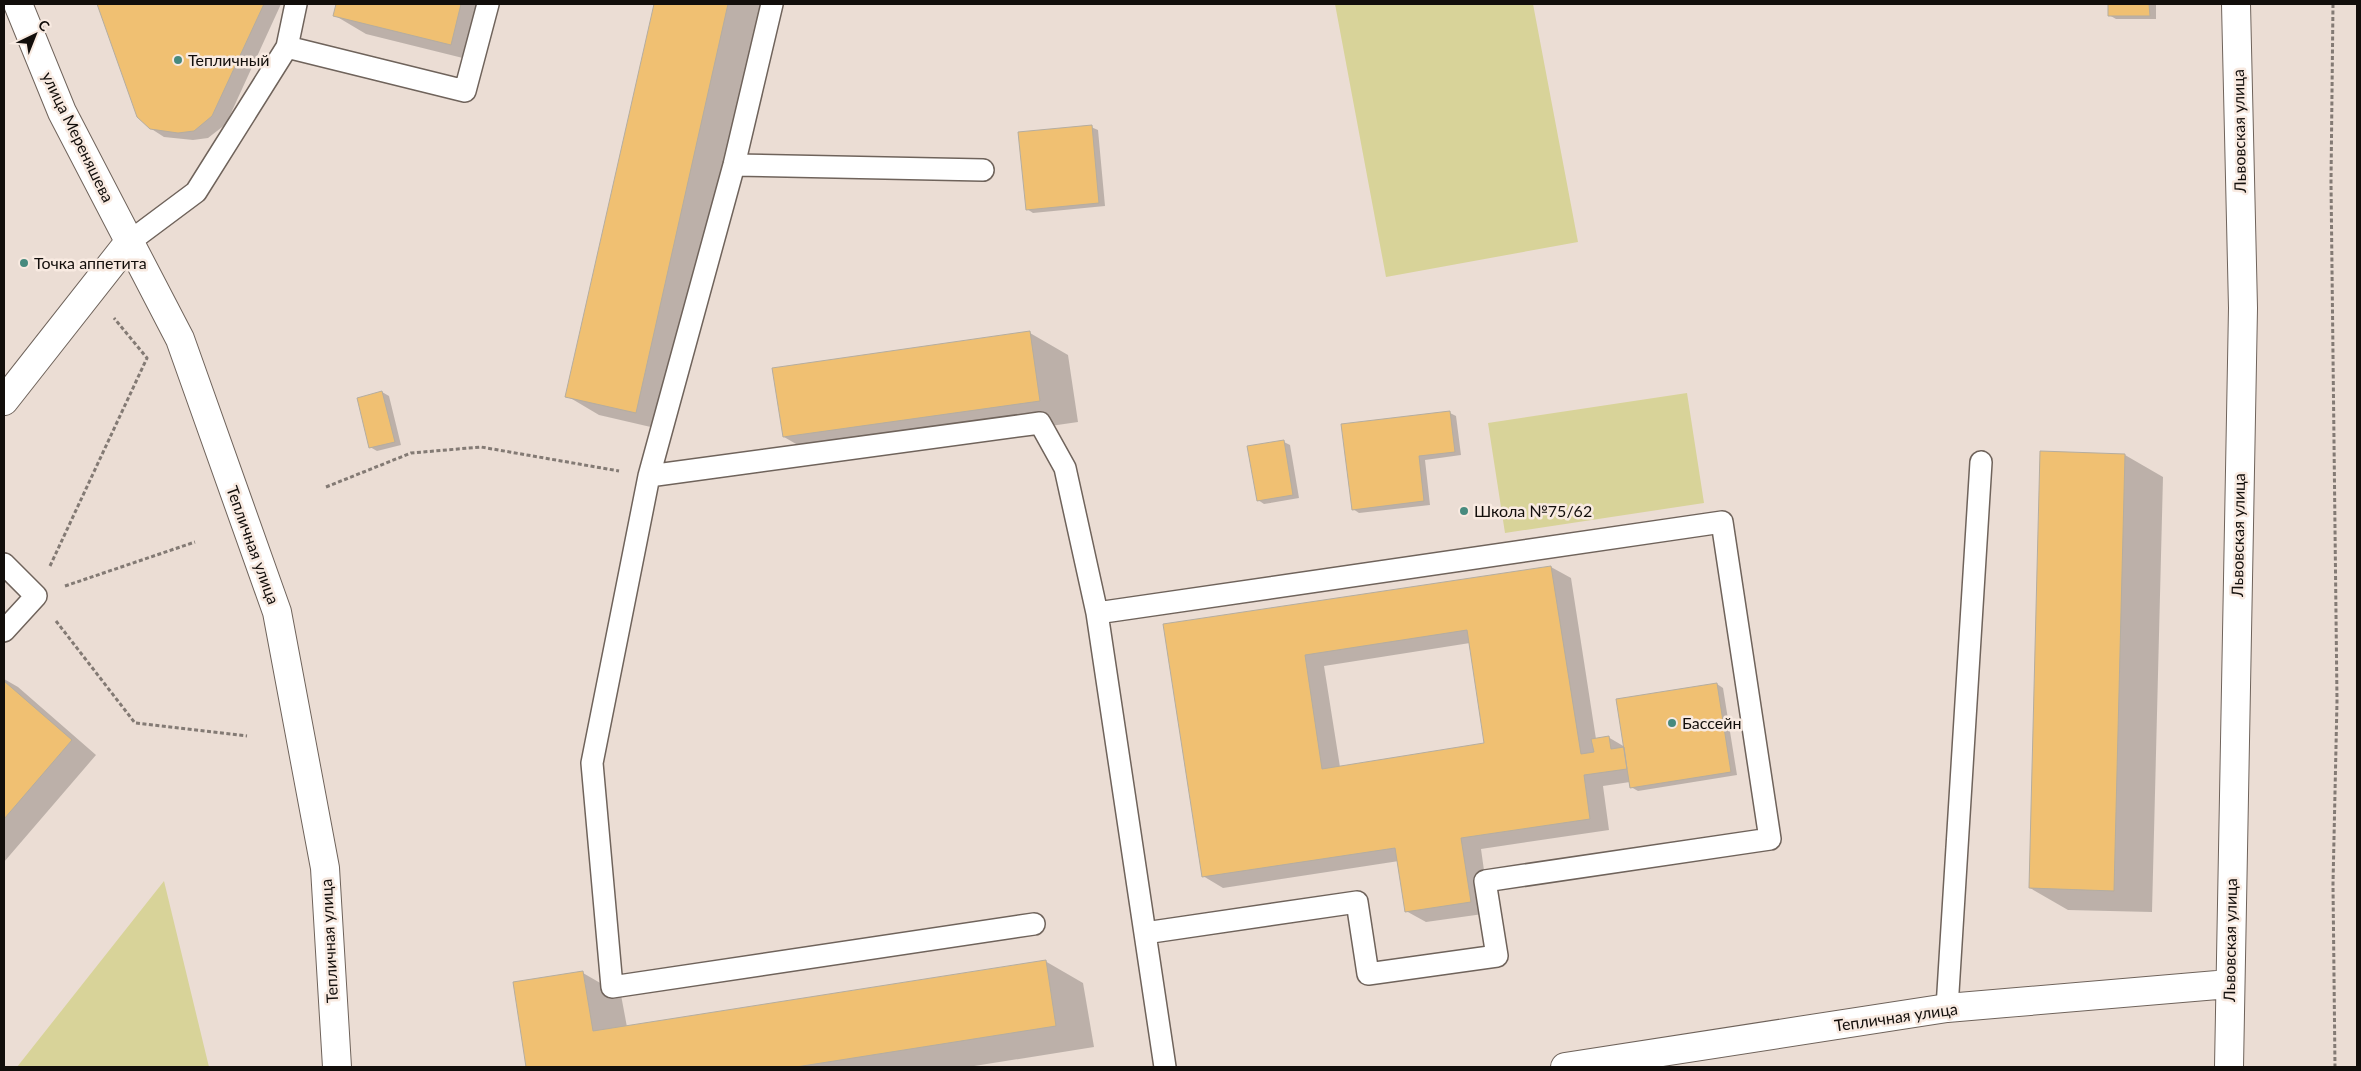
<svg xmlns="http://www.w3.org/2000/svg" width="2361" height="1071" font-family="Lato,sans-serif">
<rect width="100%" height="100%" fill="#ebddd4"/>
<path fill="#d8d399" d="M1335,4H1533L1578,242L1386,277Z
M1687,393L1704,503L1505,533L1488,423Z
M164,881L209,1067H17Z"/>
<path fill="#0003" fill-rule="evenodd" d="M98,4H281L226,124L208,138L193,140L164,137L150,128L139,117Z
M337,4H498L483,63L366,34L334,15Z
M655,4H765L668,431L599,415L567,396Z
M2109,4H2156V19H2116L2109,15Z
M1091,127L1098,130L1105,206L1033,213L1027,209Z
M1030,333L1068,355L1078,422L822,459L784,437Z
M382,392L389,396L401,445L377,451L370,447Z
M1450,413L1456,416L1461,455L1425,460L1430,505L1359,513L1353,509Z
M1284,442L1290,445L1299,498L1264,504L1258,500Z
M2041,452L2125,455L2163,477L2152,912L2068,910L2030,888Z
M1551,567L1571,578L1596,739L1608,737L1625,747L1717,684L1723,688L1737,775L1638,791L1631,787L1630,782L1603,786L1609,830L1481,849L1490,913L1426,922L1406,911L1399,861L1223,888L1203,876L1164,625ZM1470,643L1486,744L1340,767L1324,666Z
M4,679L18,687L96,755L4,862Z
M1045,961L1083,983L1094,1047L968,1067H528L514,984L583,973L621,995L627,1027Z"/>
<path fill="#f0c072" stroke="#b5ada0" fill-rule="evenodd" d="M97,4H264L212,116L194,131L178,133L150,129L137,117Z
M336,4H461L451,45L333,16Z
M654,4H728L636,413L565,397Z
M2108,4H2149L2150,16H2108Z
M1092,125L1099,203L1026,210L1018,132Z
M1030,331L1040,401L783,437L772,368Z
M382,391L395,442L369,448L357,398Z
M1450,411L1455,452L1419,456L1424,501L1352,510L1341,424Z
M1284,440L1293,495L1257,501L1247,446Z
M2040,451L2125,454L2114,891L2029,888Z
M1551,566L1581,754L1594,752L1591,739L1609,736L1611,749L1624,747L1627,769L1584,775L1590,819L1461,838L1471,902L1405,912L1395,848L1202,877L1163,624ZM1467,630L1484,743L1322,769L1305,655Z
M4,681L72,740L4,819Z
M1717,683L1731,772L1630,788L1616,699Z
M1046,960L1056,1026L796,1067H526L513,982L583,971L593,1031Z"/>
<g fill="none" stroke-linecap="round" stroke-linejoin="round">
<defs>
<path id="lane" d="M772,4L734,165L649,476L592,763L612,987L1034,924
M287,47L465,91L488,4
M734,165L983,170
M129,242L196,192L287,47L296,4
M649,476L1040,423L1065,468L1097,613
M4,564L36,596L4,631
M1145,933L1357,902L1368,974L1497,956L1485,881L1770,839L1722,522L1097,613L1165,1067
M1947,1008L1981,462"/>
<path id="street" d="M18,4L62,112L180,339L277,612L325,868L337,1067
M4,401L129,242
M1565,1067L1947,1008L2229,984
M2229,1067L2243,308L2236,4"/>
</defs>
<use href="#lane" stroke="#6f635b" stroke-width="24"/>
<use href="#street" stroke="#6f635b" stroke-width="30"/>
<path stroke="#837a74" stroke-width="3" stroke-dasharray="4 2.5" stroke-linecap="butt" d="M2333,4L2331,182L2337,701L2333,884L2335,1067
M326,487L411,453L481,447L619,471
M50,566L147,358L114,318
M65,586L195,542
M56,621L135,723L247,736"/>
<use href="#lane" stroke="#fff" stroke-width="21"/>
<use href="#street" stroke="#fff" stroke-width="28"/>
</g>
<g fill="#478a7e" stroke="#f8eae1" stroke-width="2">
<circle cx="178" cy="60" r="5"/>
<circle cx="24" cy="263" r="5"/>
<circle cx="1464" cy="511" r="5"/>
<circle cx="1672" cy="723" r="5"/>
</g>
<g text-anchor="middle" stroke-width="5" stroke-linejoin="round" paint-order="stroke">
<g font-size="16" fill="#120e0b" stroke="#f8eae1" text-anchor="start">
<text x="188" y="66">Тепличный</text>
<text x="34" y="269">Точка аппетита</text>
<text x="1474" y="517">Школа №75/62</text>
<text x="1682" y="729">Бассейн</text>
</g>
<g font-size="16" fill="#120e0b" stroke="#f8eae1">
<text transform="translate(2239 131) rotate(-91)" y="6">Львовская улица</text>
<text transform="translate(78 137) rotate(64)" y="6">улица Мереняшева</text>
<text transform="translate(2238 535) rotate(-89)" y="6">Львовская улица</text>
<text transform="translate(253 545) rotate(70)" y="6">Тепличная улица</text>
<text transform="translate(2230 940) rotate(-89)" y="6">Львовская улица</text>
<text transform="translate(329 941) rotate(-93)" y="6">Тепличная улица</text>
<text transform="translate(1896 1017) rotate(-8)" y="6">Тепличная улица</text>
</g>
</g>
<rect width="2361" height="1071" fill="none" stroke="#120e0b" stroke-width="10"/>
<g transform="translate(35 35) rotate(43)" stroke="#f8eae1" stroke-width="4" paint-order="stroke">
<path d="M0-4L9 19L0 12L-9 19Z" fill="#120e0b"/>
<text y="-8" font-size="14" font-weight="bold" text-anchor="middle" fill="#120e0b">С</text>
</g>
</svg>
